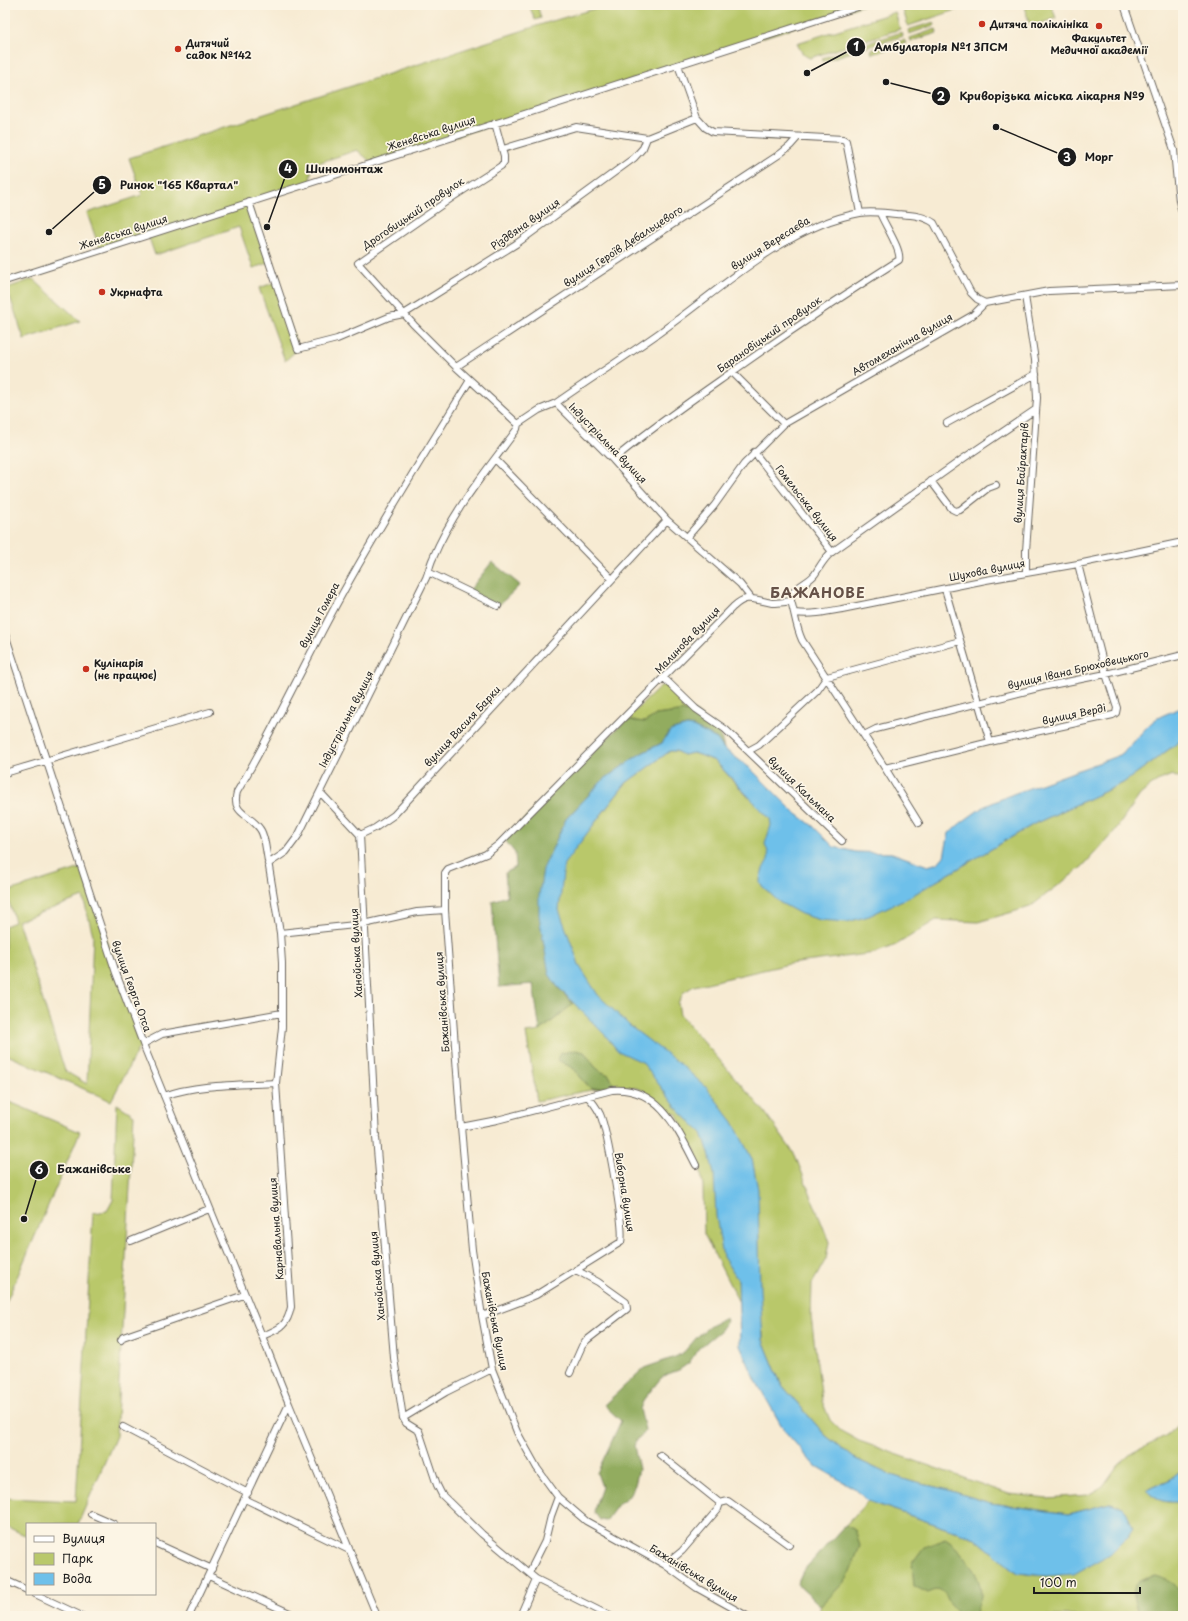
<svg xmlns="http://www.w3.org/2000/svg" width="1188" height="1621" font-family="'Playpen Sans',sans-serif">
<rect width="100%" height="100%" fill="#fcf5e5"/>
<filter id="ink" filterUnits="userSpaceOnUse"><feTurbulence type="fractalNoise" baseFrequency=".025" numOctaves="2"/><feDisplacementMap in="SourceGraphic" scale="8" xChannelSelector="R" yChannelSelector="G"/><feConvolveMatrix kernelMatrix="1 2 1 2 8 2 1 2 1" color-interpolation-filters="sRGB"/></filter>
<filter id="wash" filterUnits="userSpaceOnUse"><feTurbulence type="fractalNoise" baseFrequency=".012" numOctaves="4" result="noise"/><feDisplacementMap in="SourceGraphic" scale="16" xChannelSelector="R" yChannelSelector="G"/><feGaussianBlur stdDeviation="0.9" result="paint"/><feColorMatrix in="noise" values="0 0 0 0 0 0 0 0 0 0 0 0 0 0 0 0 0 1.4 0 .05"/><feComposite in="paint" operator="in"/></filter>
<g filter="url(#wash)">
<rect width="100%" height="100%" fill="#f7ebd3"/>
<path fill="#b9c86b" stroke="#6a7244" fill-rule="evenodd" d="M529,5H537L541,18L535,20Z
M607,5H864L372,163L357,150L312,165L310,182L249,202L269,263L253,268L239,227L155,255L148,235L100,250L87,213L142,195L129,158L549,22Z
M918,5H971L908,26L903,10Z
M1025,5H1051L1056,18L1033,26C1026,22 1027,12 1025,5Z
M895,12L900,29L810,58C802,55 800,50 797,43Z
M934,22L935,25L909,34L908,30Z
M936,29L937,33L911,41L910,38Z
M902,32L903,36L823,61L822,58Z
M904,40L906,43L872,54L871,50Z
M33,279L80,321L24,339L7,288Z
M276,282L298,349L285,361L259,288Z
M664,685L668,686L693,710L656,715L645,722L626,720L661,686Z
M1183,739V780L1172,775L1157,781L1140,795L1114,832L1082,867L1030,907L978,922L936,920L896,945L875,953L789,964L694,986L684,992L678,1003L680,1015L764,1111L795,1155L829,1242L826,1259L812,1284L811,1317L822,1401L830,1420L841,1431L859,1441L1009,1494L1048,1498L1088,1495L1103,1486L1118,1465L1132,1453L1165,1436L1183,1422V1470L1171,1479L1146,1490C1158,1503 1166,1502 1183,1502V1616H816L821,1606L797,1584L803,1571L868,1501L975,1538L1017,1573L1046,1576L1127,1513L1122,1507L1111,1503L1069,1514L990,1503L945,1489L913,1482L888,1474L854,1458L825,1435L781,1384L763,1340V1332L750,1324L704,1234L703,1186L698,1157L676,1113L669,1116C661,1108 653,1097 644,1091C625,1079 560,1097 537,1101L526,1033L540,1031L560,1015L518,894L584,837L626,783L670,751H676L683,755L693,753L700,755L715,761L747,796L755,801L790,841L937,881L1034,824L1123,783ZM631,1027L658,1048L618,1051L605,1035Z
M81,868L143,1044L137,1051L111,1101L5,1054V926L15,922L6,892ZM83,897L93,935L87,1084L65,1071L18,921Z
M5,1100L80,1132L5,1305Z
M117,1104L134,1115L116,1436L78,1524H27V1536L5,1526V1498L76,1501L93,1213L107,1211L113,1200Z"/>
<path fill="#92ac5f" stroke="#57643e" d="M492,562L520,585L498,606L468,592Z
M693,710L720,732L724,749L717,739L693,727L687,726L670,731L662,743L640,754L603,780L566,819L556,841L557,986L573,1004L540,1031L533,984L499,987L492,901L507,896L505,873L516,867L515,853L504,839L626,720L645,722L656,715Z
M575,1050L584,1052L596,1068L602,1072L609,1075L613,1083L611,1086L591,1089L582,1079L574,1069L558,1060L559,1054Z
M726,1318L727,1321L721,1330L698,1349L689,1363L679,1370L668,1374L661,1378L644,1399L640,1409L645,1430L643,1434L636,1440L634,1446L639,1469L635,1485L629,1496L619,1503L606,1521L600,1520L594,1512L595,1507L602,1487L597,1473L621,1421L604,1405L644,1368L675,1357L684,1352L698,1336L710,1326Z
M845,1525L855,1530L860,1546L847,1579L821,1606L797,1584L803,1571Z
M945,1539C961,1548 982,1576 981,1595C981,1600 977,1607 976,1613L967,1616H961L949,1603L944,1592L938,1589L928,1593L914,1586L912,1563L924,1547Z
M1155,1576C1177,1583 1178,1584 1182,1606L1173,1616H1143L1140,1615C1131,1592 1128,1582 1155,1576Z"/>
<path fill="#6ec0ea" stroke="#456e83" d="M1183,707V739L1123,783L1034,824L913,895L869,916L847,922L820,920L801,914L779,902L760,884C760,881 760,877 761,875C765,859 773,863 765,844L771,825L770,819L715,761L700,755L693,753L683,755L676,751H670L626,783L600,816L564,864L559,910L580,967L598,995L631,1027L680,1064L706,1087L733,1122L752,1159L758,1189L760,1289L763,1340L781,1384L825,1435L854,1458L888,1474L913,1482L945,1489L990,1503L1069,1514L1111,1503L1122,1507L1127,1513L1133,1528L1128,1536L1110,1554L1074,1574L1046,1576L1017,1573L975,1538L868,1501L854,1488L814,1465L784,1430L756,1381L740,1346L738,1280L723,1257L716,1216L714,1174L709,1153L702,1133L679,1111L642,1062L618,1051L605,1035L557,986L549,974L539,916V895L543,869L566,819L603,780L640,754L662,743L670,731L687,726L693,727L717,739L723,748L750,768L794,812L813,826L834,847L856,852L892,853L928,866L938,863L944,856L949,833L962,822L983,807L1013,794L1120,755C1133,745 1139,734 1151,723C1159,715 1173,712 1183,707Z
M1183,1470V1502C1166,1502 1158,1503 1146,1490L1171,1479Z"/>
</g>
<g filter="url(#ink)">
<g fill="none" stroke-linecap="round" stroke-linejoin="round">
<defs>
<path id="street" d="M1124,5L1174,150L1176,172
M697,118L706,128L713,132L843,139L846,141L860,213
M495,123L504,156V162L501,166L453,197L358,263L414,325L456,367L518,424
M503,149L576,127L647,138
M1183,173L1176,172L1179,201L1183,216
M249,202L298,349L337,339L389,317L404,314L516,244L634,158L643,148L647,138L697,118L678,65
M5,281L864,5
M1025,296L1035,360L1037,398L1026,551V573
M456,367L780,154L790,146L798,137
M732,372L784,424
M556,403C590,379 625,357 659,333C719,291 785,226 860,213C871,211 884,213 896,214C909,215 923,215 934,223L971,293L977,299L985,303
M947,423L1036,374
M754,452L832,552C824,558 821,565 815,574C808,584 790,587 791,601
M495,459L612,579
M613,460C651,428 692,400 732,372C787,333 842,296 899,260C902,250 884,224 880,213
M931,481L952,509L956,511L960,510L988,488L996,485
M687,537L714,506L744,464L784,424L973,315L985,303L1049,291L1183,285
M832,552L964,458L1035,410
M428,572L498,606
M945,589L990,742
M795,613C811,615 826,612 842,609L986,580L1078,564L1183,542
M5,634L116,973L143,1044L262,1336
M664,678L696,709L725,729L842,841
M864,735L876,729L1042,687L1106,674L1183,655
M748,751L759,745L817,691L827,677L960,641
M885,768L990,742L1113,715L1116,713L1117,708L1106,674L1078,564
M5,773L210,712
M320,792L360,835L375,828L394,815L667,520
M360,835L376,1137L394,1358L403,1418L406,1423L419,1431L437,1485L442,1495L482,1534L536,1579L610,1616
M268,864L286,852L298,836L426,578C429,571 430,564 433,558C453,510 487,470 517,429L518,424L539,410L556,403L613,460L667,520L740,584L751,598
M280,933L364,924L417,912L445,910
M143,1044L162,1034L282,1013
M164,1096C197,1084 240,1085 276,1083
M461,1127L497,1120L612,1090C659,1086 678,1130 696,1165
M131,1241L209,1209
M482,1316L517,1303L536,1295L621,1242C625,1229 607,1130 600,1114C597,1108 593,1102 588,1097
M121,1340L123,1337L244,1295
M570,1373L582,1346L587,1340L627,1309L626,1302L598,1282L576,1270
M289,1404L377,1616
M403,1418L446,1392L492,1369
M123,1427L248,1493
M660,1455L720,1503L728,1501L789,1545
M245,1499L349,1550
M91,1514L114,1524
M155,1543L212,1569
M665,1565L682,1551L718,1509L720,1503
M529,1573L545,1541L551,1516L558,1497
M209,1576L296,1616
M5,1580L27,1590
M35,1594L82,1616
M189,1616L289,1404L262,1336C279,1329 287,1327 291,1307L276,1083L282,1027V963L280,933L265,843C264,839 263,833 260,829C250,814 231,814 237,792C275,728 305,661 341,596C381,523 426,452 470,380
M520,1616L536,1579
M747,1616L697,1588L665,1565L586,1521L558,1497L537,1468L517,1432L492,1369L482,1316L472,1250L461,1127L445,910V873L448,869L486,854L498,845L733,607C748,593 753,600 772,603C778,603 785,602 791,601C795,614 796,627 802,640L885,768L919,823"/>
</defs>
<use href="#street" stroke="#69645c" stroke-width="8"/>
<use href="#street" stroke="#fff" stroke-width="6"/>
</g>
</g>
<g fill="#c8321e" stroke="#fcf5e5" stroke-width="1.5">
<circle cx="982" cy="24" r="4"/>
<circle cx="1099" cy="26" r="4"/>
<circle cx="178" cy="49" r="4"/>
<circle cx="102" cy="292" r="4"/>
<circle cx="86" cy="669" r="4"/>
</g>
<g text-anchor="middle" stroke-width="3.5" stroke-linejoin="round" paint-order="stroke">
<g font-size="10" font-weight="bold" fill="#1c1c1c" stroke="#fcf5e5" text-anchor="start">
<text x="990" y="28">Дитяча поліклініка</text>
<text x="1099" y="42" text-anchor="middle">Факультет<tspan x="1099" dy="12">Медичної академії</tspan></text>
<text x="186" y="47">Дитячий<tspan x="186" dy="12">садок №142</tspan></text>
<text x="110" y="296">Укрнафта</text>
<text x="94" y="667">Кулінарія<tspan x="94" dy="12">(не працює)</tspan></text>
</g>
<g font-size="10" fill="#1c1c1c" stroke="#fcf5e5">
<text transform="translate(431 133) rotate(-18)" y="4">Женевська вулиця</text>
<text transform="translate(413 213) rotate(-34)" y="4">Дрогобицький провулок</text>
<text transform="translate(525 224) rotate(-35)" y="4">Різдвяна вулиця</text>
<text transform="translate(123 232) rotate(-18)" y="4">Женевська вулиця</text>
<text transform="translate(770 243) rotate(-32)" y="4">вулиця Вересаєва</text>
<text transform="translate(623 246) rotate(-33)" y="4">вулиця Героїв Дебальцевого</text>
<text transform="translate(769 334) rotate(-35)" y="4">Барановіцький провулок</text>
<text transform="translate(902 344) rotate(-30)" y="4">Автомеханічна вулиця</text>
<text transform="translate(608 443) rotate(46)" y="4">Індустріальна вулиця</text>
<text transform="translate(1021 473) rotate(-86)" y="4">вулиця Байрактарів</text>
<text transform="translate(807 503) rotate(52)" y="4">Гомельська вулиця</text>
<text transform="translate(987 570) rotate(-11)" y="4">Шухова вулиця</text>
<text transform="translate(319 615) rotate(-62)" y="4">вулиця Гомера</text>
<text transform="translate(687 640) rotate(-46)" y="4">Малинова вулиця</text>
<text transform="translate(1078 669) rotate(-13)" y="4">вулиця Івана Брюховецького</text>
<text transform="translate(1074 714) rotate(-12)" y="4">вулиця Верді</text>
<text transform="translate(346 719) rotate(-63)" y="4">Індустріальна вулиця</text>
<text transform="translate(462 726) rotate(-47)" y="4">вулиця Василя Барки</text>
<text transform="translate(802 789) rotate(44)" y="4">вулиця Кальмана</text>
<text transform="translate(356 953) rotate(-93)" y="4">Ханойська вулиця</text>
<text transform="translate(132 986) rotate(70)" y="4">вулиця Георга Отса</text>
<text transform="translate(442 1002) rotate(-94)" y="4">Бажанівська вулиця</text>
<text transform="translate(625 1192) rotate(81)" y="4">Виборна вулиця</text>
<text transform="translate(276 1229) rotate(-94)" y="4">Карнавальна вулиця</text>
<text transform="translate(377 1276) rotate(-95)" y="4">Ханойська вулиця</text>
<text transform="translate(495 1321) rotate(79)" y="4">Бажанівська вулиця</text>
<text transform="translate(694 1573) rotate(31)" y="4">Бажанівська вулиця</text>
</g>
<g font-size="14" font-weight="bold" letter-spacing="1" fill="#665248" stroke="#fcf5e5">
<text x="818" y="598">БАЖАНОВЕ</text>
</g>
</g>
<path fill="none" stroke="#1c1c1c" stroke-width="1.5" d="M807 73L856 47M886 82L941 96M996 127L1067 157M267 227L288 169M49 232L102 185M24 1219L39 1170"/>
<g fill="#1c1c1c" stroke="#fcf5e5" stroke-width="1.5">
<circle cx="807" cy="73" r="4"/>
<circle cx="886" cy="82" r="4"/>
<circle cx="996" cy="127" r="4"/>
<circle cx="267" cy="227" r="4"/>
<circle cx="49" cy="232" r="4"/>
<circle cx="24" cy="1219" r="4"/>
<circle cx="856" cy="47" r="10"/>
<circle cx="941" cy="96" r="10"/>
<circle cx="1067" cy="157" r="10"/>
<circle cx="288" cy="169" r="10"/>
<circle cx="102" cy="185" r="10"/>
<circle cx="39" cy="1170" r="10"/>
</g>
<g font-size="12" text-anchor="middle" font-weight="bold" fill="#fff">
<text x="856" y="51">1</text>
<text x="941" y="101">2</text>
<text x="1067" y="162">3</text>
<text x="288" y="173">4</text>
<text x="102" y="189">5</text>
<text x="39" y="1174">6</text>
</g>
<g font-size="11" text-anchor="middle" font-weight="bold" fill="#1c1c1c" stroke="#fcf5e5" stroke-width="3.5" stroke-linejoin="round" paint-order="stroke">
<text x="941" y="51">Амбулаторія №1 ЗПСМ</text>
<text x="1052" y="100">Криворізька міська лікарня №9</text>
<text x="1099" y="161">Морг</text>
<text x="344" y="173">Шиномонтаж</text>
<text x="179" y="189">Ринок "165 Квартал"</text>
<text x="94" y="1173">Бажанівське</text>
</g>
<rect width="1188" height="1621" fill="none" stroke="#fcf5e5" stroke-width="20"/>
<rect x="26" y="1523" width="130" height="72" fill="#fcf5e5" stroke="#a29e95"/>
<rect x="34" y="1536" width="20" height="6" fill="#ffffff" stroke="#a29e95"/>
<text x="62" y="1543" font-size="12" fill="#1c1c1c">Вулиця</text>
<rect x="34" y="1553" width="20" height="12" fill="#b9c86b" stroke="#a29e95"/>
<text x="62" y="1563" font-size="12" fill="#1c1c1c">Парк</text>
<rect x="34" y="1573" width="20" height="12" fill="#6ec0ea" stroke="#a29e95"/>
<text x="62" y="1583" font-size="12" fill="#1c1c1c">Вода</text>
<path d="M1034 1587v6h106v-6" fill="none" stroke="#1c1c1c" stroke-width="2"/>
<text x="1040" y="1587" font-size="12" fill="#1c1c1c" stroke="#fcf5e5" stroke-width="3" paint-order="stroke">100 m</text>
</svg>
